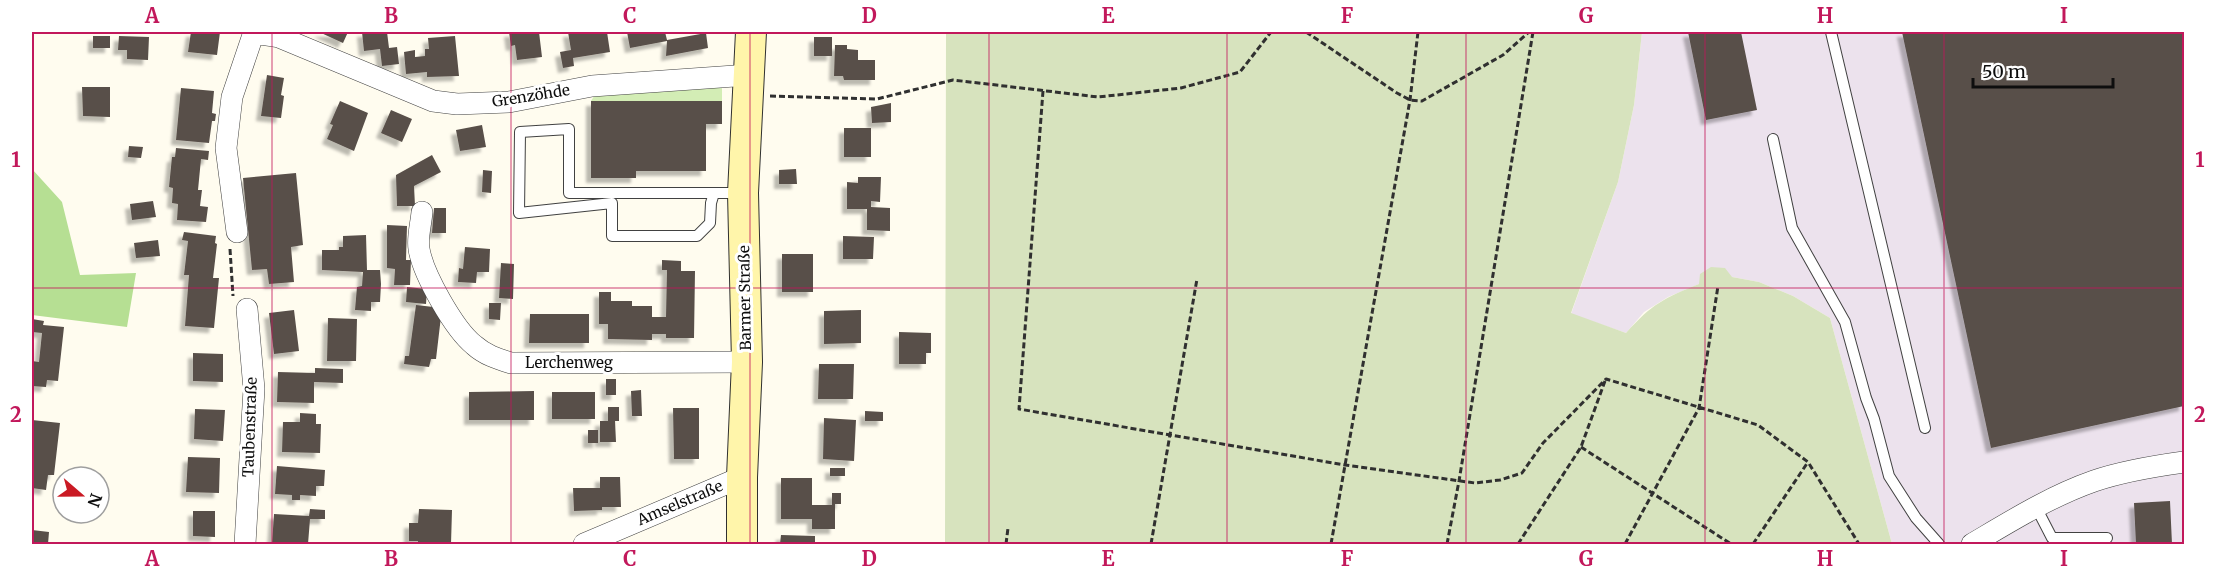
<svg xmlns="http://www.w3.org/2000/svg" width="2216" height="576" font-family="Merriweather,serif">
<defs>
<filter id="shadow"><feDropShadow dx="-5" dy="5" stdDeviation="1.5" flood-color="#0004"/></filter>
</defs>
<rect width="100%" height="100%" fill="#fffcef"/>
<path fill="#ece2ed" d="M1642,32H2184V544H1892L1830,318L1793,296L1759,282L1732,277L1699,284L1668,297L1644,312L1626,333L1571,314L1618,182L1634,105Z"/>
<path fill="#d3edb5" d="M722,84V101H591L596,93Z"/>
<path fill="#b6df93" d="M32,169L62,202L80,275L136,273L127,327L32,315Z"/>
<path fill="#d7e3be" d="M946,32H1642L1634,105L1618,182L1571,313L1626,333C1652,304 1664,298 1699,284L1700,274L1711,267L1725,268L1732,277L1759,282L1793,296L1830,318L1892,544H945Z"/>
<path fill="#584f49" filter="url(#shadow)" d="M191,32H220L217,55L188,52Z
M319,32H348L343,43Z
M362,32H387L389,48L397,47L399,64L382,66L380,49L364,51Z
M509,32H539L542,57L517,60L515,45L511,46Z
M568,32H607L610,52L573,58L574,66L563,68L560,52L571,50Z
M627,32H665L667,40L706,33L708,48L666,56L667,41L630,48Z
M1688,32H1741L1757,110L1706,120Z
M1902,32H2184V406L1991,448Z
M93,36H110V48H93Z
M119,36L149,37L148,60L127,59V50H118Z
M455,36L459,76L427,77V72L406,74L404,52L415,50V57L425,56V49H429L428,38Z
M814,37H832V56H814Z
M835,45H847V49L858,50V60H875V80H844L843,76H834Z
M267,75L284,78L281,95L284,96L281,118L261,116Z
M82,87H110V117L83,116Z
M181,88L214,91L212,113L216,114L215,121H212L209,143L176,140Z
M340,101L368,113L354,151L327,139L333,125L330,124Z
M591,101H722V124H706V171H636V178H591Z
M891,103V122L872,123L871,107Z
M391,110L412,119L402,142L381,133Z
M482,125L486,147L460,151L456,130Z
M844,128H871V157H844Z
M129,146L143,147L141,158L128,157Z
M176,148L209,151L208,160L201,159L198,190H202L200,206L208,207L206,222L177,220L178,204L172,203L173,188L169,187L172,157H175Z
M432,155L441,172L414,186L415,206H397L396,175Z
M796,169L797,184H779V170Z
M483,170L492,171L491,193L482,192Z
M296,173L303,245L291,247L294,282L269,284L267,269L252,270L243,178Z
M858,177H881L880,202L871,201V207L890,208V231L867,230V209H847V182L858,183Z
M153,201L156,217L132,220L130,204Z
M434,208H446V233H432Z
M387,225L407,226L406,260H411L410,285H394L395,269L387,268Z
M184,232L216,236L215,243L217,244L213,278H219L214,328L185,326L189,275H184L188,241L182,240Z
M366,235L367,270H380L381,284L380,302H371V311L355,310L357,287L362,286L363,272L322,270V250H339V247H343V236Z
M843,236L874,237L873,259H843Z
M158,240L160,256L136,258L134,243Z
M465,247L490,249L489,272H477L476,283L458,282L459,268L463,269Z
M782,254H813V292H782Z
M662,260L681,261V271H695L694,338H666V334H652V340L608,339V324H599V292H611V301H632V306H652V317H666L667,270H662Z
M501,263L514,264L513,299L499,298Z
M407,287L427,289L426,304L406,302Z
M489,303H501L500,320L489,319Z
M416,305L442,308L436,359H431L429,367L404,364L405,356H409Z
M294,310L299,351L274,354L269,313Z
M861,310V343L824,344V311Z
M530,314H589V343H529Z
M328,318L357,319L356,361H327Z
M32,319L44,321L43,325L64,327L58,381L47,380L46,387L32,386V361L39,362L42,333L32,332Z
M899,332L931,333V353H926V364H899Z
M193,353L223,354V382L193,381Z
M819,364H854L853,399H818Z
M315,368L343,369V383L314,382V403L277,402L278,372L315,373Z
M606,379H616V395H606Z
M641,390L642,416H632L631,391Z
M534,391V420H469V392Z
M552,392H595V419H552Z
M608,407H619V421H615L616,442H600V421H608Z
M673,408H699V459H674Z
M195,409L225,410L223,441L194,439Z
M865,411L883,412V421H865Z
M300,413L316,414V424H321L320,453L282,452L283,422H300Z
M824,418L856,420L854,461L823,459Z
M32,420L60,423L54,475H48L46,490L32,488Z
M588,430H598V443H588Z
M188,457L220,458L219,493L186,492Z
M277,466L325,470L324,486H316V496L300,495V500H292V495L275,494Z
M830,468H845V476H830Z
M600,477H620L621,507H602V510L574,511L573,488H600Z
M781,478H812V505H832V493H841V504H835V529H812V519H781Z
M2170,501L2172,544H2136L2134,503Z
M310,509L325,510V519H310L308,544H272L274,514L309,516Z
M419,509L452,510L451,544H418V541H409V523H418Z
M193,511H215V537L193,536Z
M32,530L49,532L48,544H32Z
M781,535L815,536V544H780Z"/>
<g fill="none" stroke-linecap="round" stroke-linejoin="round">
<defs>
<path id="service" d="M1831,32L1925,428
M1773,139L1792,228L1845,322L1866,398L1874,419L1889,476L1916,518L1939,544
M714,193L711,203L710,223L697,236H612V203L519,213L520,132L569,129V193H743
M2036,507L2052,538H2107"/>
<path id="minor" d="M254,33L279,37L433,101L457,104L509,102L592,86L749,75
M422,212C421,224 417,238 419,249C423,274 454,329 474,345C485,355 498,359 511,363L747,362
M237,232L226,148L232,97L254,32
M245,544L254,389L247,309
M584,544L742,477
M1972,544C2011,521 2051,496 2094,481C2123,471 2155,466 2184,462"/>
<path id="secondary" d="M742,544V477L747,362L743,193L751,32"/>
</defs>
<use href="#service" stroke="#414141" stroke-width="12"/>
<use href="#minor" stroke="#414141" stroke-width="22"/>
<use href="#secondary" stroke="#303030" stroke-width="32"/>
<path stroke="#303030" stroke-width="3" stroke-dasharray="6 3" stroke-linecap="butt" d="M1306,32L1397,93L1410,100L1422,101L1503,55L1529,32
M1043,91L1019,409L1345,465L1475,483L1500,480L1522,473L1543,443L1606,379L1758,425L1808,462L1859,544
M770,96L877,99L953,80L1098,97L1181,88L1240,72L1271,32
M230,249L233,296
M1581,447L1731,544
M1006,544L1008,528
M1151,544L1197,279
M1331,544L1410,100L1418,32
M1447,544L1459,481L1533,32
M1518,544L1581,447L1605,381
M1625,544L1699,408L1718,286
M1753,544L1808,462"/>
<use href="#service" stroke="#fff" stroke-width="10"/>
<use href="#minor" stroke="#fff" stroke-width="21"/>
<use href="#secondary" stroke="#fff5aa" stroke-width="30"/>
</g>
<path fill="none" stroke="#c2185b" stroke-width="1.5" stroke-opacity="0.55" d="M272,32V544M511,32V544M750,32V544M989,32V544M1227,32V544M1466,32V544M1705,32V544M1944,32V544M32,288H2184"/>
<g text-anchor="middle" stroke-width="6" stroke-linejoin="round" paint-order="stroke">
<g font-size="15" fill="#0e0e0e" stroke="#fff">
<text transform="translate(531 96) rotate(-9)" y="5">Grenzöhde</text>
<text transform="translate(745 298) rotate(-91)" y="5">Barmer Straße</text>
<text x="569" y="368">Lerchenweg</text>
<text transform="translate(250 427) rotate(-88)" y="5">Taubenstraße</text>
<text transform="translate(680 503) rotate(-23)" y="5">Amselstraße</text>
</g>
</g>
<rect width="2216" height="576" fill="none" stroke="#ffffff" stroke-width="66"/>
<g transform="translate(81 495) rotate(110)"><circle r="28" fill="#ffffff" stroke="#9f9f9f" stroke-width="1.5"/>
<path d="M0-4.5L10 22L0 15L-10 22Z" fill="#ca1a24"/>
<text y="-9" font-size="16" font-weight="bold" text-anchor="middle" fill="#0e0e0e">N</text>
</g>
<path d="M1973 78v9h140v-9" fill="none" stroke="#0e0e0e" stroke-width="3"/>
<text x="1982" y="78" font-size="18" fill="#0e0e0e" stroke="#ffffff" stroke-width="4.5" paint-order="stroke">50 m</text>
<rect x="33" y="33" width="2150" height="510" fill="none" stroke="#c2185b" stroke-width="2"/>
<g font-size="20" text-anchor="middle" font-weight="bold" fill="#c2185b">
<text x="152" y="23">A</text>
<text x="391" y="23">B</text>
<text x="630" y="23">C</text>
<text x="869" y="23">D</text>
<text x="1108" y="23">E</text>
<text x="1347" y="23">F</text>
<text x="1586" y="23">G</text>
<text x="1825" y="23">H</text>
<text x="2064" y="23">I</text>
<text x="16" y="167">1</text>
<text x="2200" y="167">1</text>
<text x="16" y="422">2</text>
<text x="2200" y="422">2</text>
<text x="152" y="566">A</text>
<text x="391" y="566">B</text>
<text x="630" y="566">C</text>
<text x="869" y="566">D</text>
<text x="1108" y="566">E</text>
<text x="1347" y="566">F</text>
<text x="1586" y="566">G</text>
<text x="1825" y="566">H</text>
<text x="2064" y="566">I</text>
</g>
</svg>
